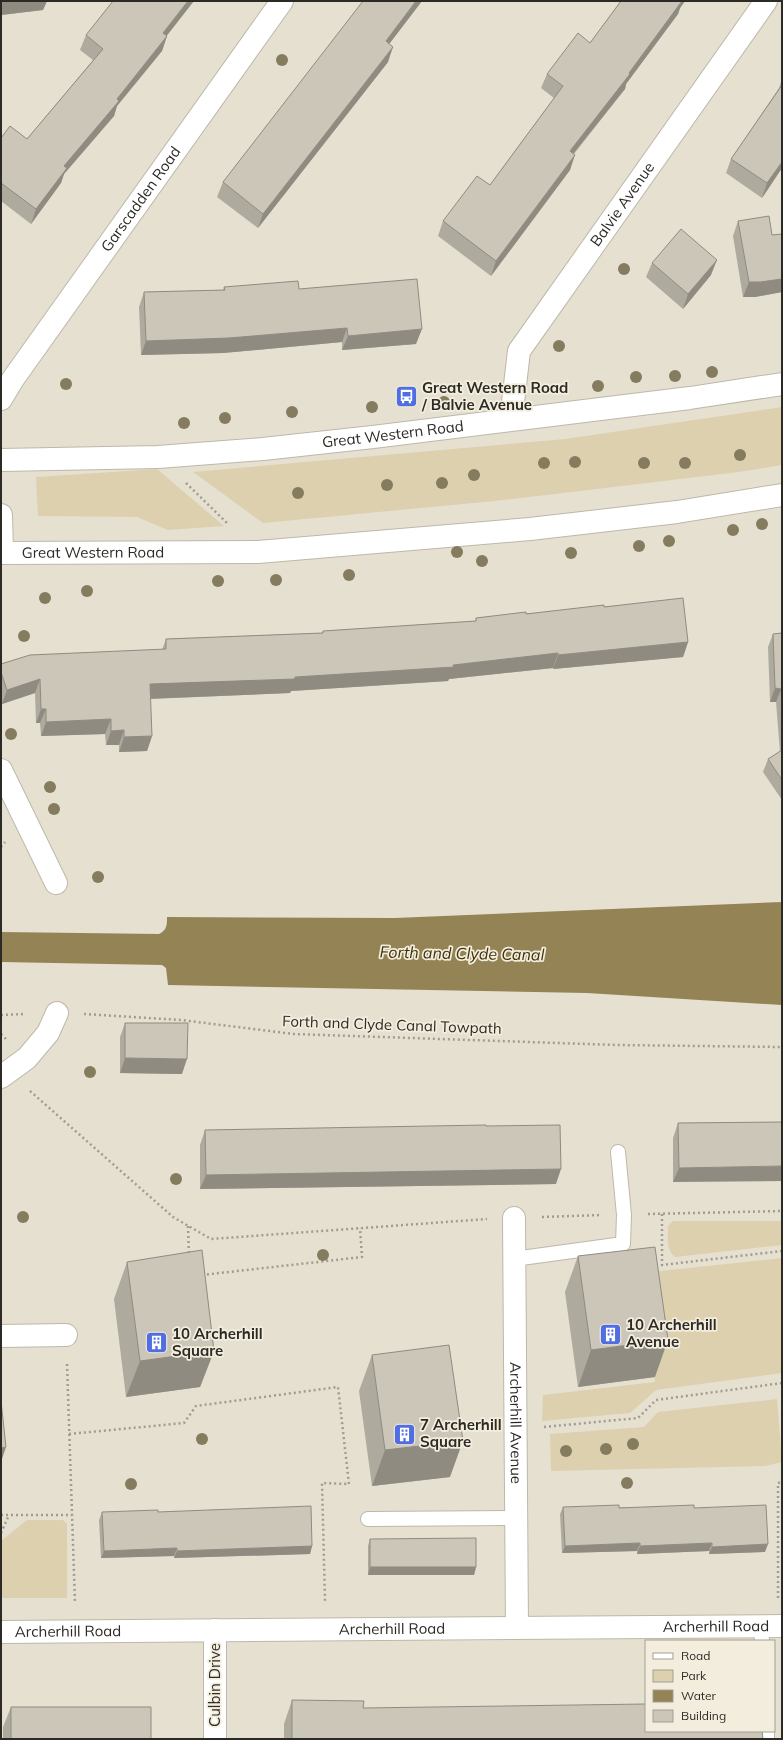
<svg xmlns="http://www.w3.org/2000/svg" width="783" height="1740" font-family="Mulish,sans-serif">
<rect width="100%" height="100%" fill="#e6e0d1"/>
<path fill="#ddd0af" d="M782,407V465L739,472L495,501L263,523L193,472L565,439Z
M157,469L224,526L168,530L137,517L38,516L36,477Z
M673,1221H782V1245L675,1257C666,1250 668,1237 668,1226Z
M782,1258V1373L656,1390L630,1413L542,1421L543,1395L655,1382L641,1273Z
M777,1399L782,1462L765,1466L551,1471L550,1434L644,1427L658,1412Z
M27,1520H63L67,1524V1598H1V1541Z"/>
<path fill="#948355" d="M782,902V1005L587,993L168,985L166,968L162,965L1,962V932L159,934C167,930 167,925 167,917L395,918Z"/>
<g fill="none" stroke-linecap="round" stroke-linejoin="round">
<defs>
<path id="lane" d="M514,1259L623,1244L624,1215L618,1152
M368,1519L516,1518
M761,1626L762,1641
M767,1731V1739"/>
<g id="street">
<path id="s1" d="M1,399L13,379L282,1"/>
<path id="s2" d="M511,419L519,351L766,1"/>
<path d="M1,515L2,553"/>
<path d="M1,770L56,883"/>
<path d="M1,1077L27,1058L48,1033L57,1013"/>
<path id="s3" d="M514,1218L517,1628"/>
<path d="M1,1336L66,1335"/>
<path d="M215,1630V1739"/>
</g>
<g id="secondary">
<path id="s4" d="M1,1632L782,1626"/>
</g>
<g id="primary">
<path id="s5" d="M1,460L158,457L263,449L373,437L690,398L782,384"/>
<path id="s6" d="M1,553L258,552L530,529L677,512L782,495"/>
</g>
</defs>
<use href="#lane" stroke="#bdb8a9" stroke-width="16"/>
<use href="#street" stroke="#bdb8a9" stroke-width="24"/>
<use href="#secondary" stroke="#bdb8a9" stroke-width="24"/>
<use href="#primary" stroke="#bdb8a9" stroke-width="24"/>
<path stroke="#a09c90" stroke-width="2.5" stroke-dasharray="2 3" stroke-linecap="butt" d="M186,483L228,524
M1,847L5,842
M84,1014L181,1020L294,1034L617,1045L782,1047
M1,1015L25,1014
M1,1034L6,1039
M30,1091L173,1217L211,1239L487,1219
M648,1214L782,1211
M662,1214V1265L782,1251
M542,1217L601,1215
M188,1226L189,1255
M202,1275L362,1257L360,1228
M67,1364L75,1603
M544,1427L638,1418L656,1400L782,1383
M69,1434L184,1423L196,1406L338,1387L349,1484L322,1483L325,1601
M1,1515H72
M1,1533L9,1515
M778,1598V1483L782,1482"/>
<use href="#lane" stroke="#fff" stroke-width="14"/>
<use href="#street" stroke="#fff" stroke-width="22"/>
<use href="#secondary" stroke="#fff" stroke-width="22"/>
<use href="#primary" stroke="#fff" stroke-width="22"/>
</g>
<g fill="#857b5e">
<circle cx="282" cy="60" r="6"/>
<circle cx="624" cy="269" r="6"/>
<circle cx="559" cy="346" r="6"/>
<circle cx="712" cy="372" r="6"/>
<circle cx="675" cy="376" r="6"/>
<circle cx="636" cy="377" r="6"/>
<circle cx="66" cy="384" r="6"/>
<circle cx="598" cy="386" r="6"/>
<circle cx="444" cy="402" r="6"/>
<circle cx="372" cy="407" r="6"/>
<circle cx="292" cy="412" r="6"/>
<circle cx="225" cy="418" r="6"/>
<circle cx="184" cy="423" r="6"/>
<circle cx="740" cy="455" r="6"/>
<circle cx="575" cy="462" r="6"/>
<circle cx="544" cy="463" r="6"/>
<circle cx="644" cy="463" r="6"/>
<circle cx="685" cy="463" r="6"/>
<circle cx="474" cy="475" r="6"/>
<circle cx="442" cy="483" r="6"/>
<circle cx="387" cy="485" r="6"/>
<circle cx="298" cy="493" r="6"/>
<circle cx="762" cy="524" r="6"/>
<circle cx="733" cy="530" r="6"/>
<circle cx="669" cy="541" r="6"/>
<circle cx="639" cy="546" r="6"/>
<circle cx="457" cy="552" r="6"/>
<circle cx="571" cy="553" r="6"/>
<circle cx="482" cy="561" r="6"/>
<circle cx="349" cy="575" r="6"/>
<circle cx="276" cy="580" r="6"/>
<circle cx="218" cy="581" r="6"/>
<circle cx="87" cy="591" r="6"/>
<circle cx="45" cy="598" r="6"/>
<circle cx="24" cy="636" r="6"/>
<circle cx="11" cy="734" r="6"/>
<circle cx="50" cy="787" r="6"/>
<circle cx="54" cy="809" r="6"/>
<circle cx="98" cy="877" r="6"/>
<circle cx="90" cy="1072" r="6"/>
<circle cx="176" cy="1179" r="6"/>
<circle cx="23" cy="1217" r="6"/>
<circle cx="323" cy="1255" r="6"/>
<circle cx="202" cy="1439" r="6"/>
<circle cx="633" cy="1444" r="6"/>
<circle cx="606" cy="1449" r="6"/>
<circle cx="566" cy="1451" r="6"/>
<circle cx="627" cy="1483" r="6"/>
<circle cx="131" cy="1484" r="6"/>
</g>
<path fill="#afaa9e" d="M1,1H47L43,10L1,15Z
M422,1L389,44L388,62L258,228L217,197L223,182Z
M621,1H685L680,8L678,14L626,84L625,89L574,154L570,170L491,276L438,236L443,221L490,185L554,98L541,88L547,74L590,43Z
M86,35L167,36L162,51L117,106L114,116L64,174L61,183L31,224L1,201V138L27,139L93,60L80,50Z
M782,79V168L762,198L726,173L731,159L779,88Z
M738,221L772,235L782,234V292L755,297H743L733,236Z
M652,263L711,275L683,309L646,277Z
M224,287L299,289L416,344L342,350V342L223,353L141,355L139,307L144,292L223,290Z
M604,607L688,642L683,657L553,669V668L449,679L448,681L291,691L290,693L150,699L152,736L147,751L119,752V745H106L105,734L41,736L40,723H36L35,693L2,704L1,702V664L162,650L166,639L322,633L323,631L475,621L476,618Z
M782,633V800L763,772L768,759L780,752L776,702H770L768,647L773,634Z
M125,1023L182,1074L120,1073V1037Z
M782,1122L673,1182V1138L678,1123Z
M486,1126L556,1184L200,1189V1145L205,1130Z
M578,1256L655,1377L578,1387L565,1292Z
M127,1262L214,1351L200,1387L126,1397L114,1299Z
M372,1355L450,1477L372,1486L359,1391Z
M563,1507L694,1508L765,1552L709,1554V1551L637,1554V1551L562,1553L560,1514Z
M102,1512H158L312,1546L310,1554L174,1558V1556L101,1558L99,1520Z
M370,1539L476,1567L474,1575H368V1546Z
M292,1700L363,1708L763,1739H284V1724Z
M11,1707L151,1739H3V1727Z"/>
<path fill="#8f8b81" d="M3,1H47L43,10L1,15V7Z
M188,1H194L158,47L163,33Z
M416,1H422L380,56L386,41Z
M681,1H685L680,8L678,14L626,84L625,89L564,165L570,151L629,73Z
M167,36L162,51L117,106L114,116L64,174L61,183L31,224L36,209L64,166Z
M393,47L388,62L258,228L263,214Z
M575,155L570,170L491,276L496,261Z
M782,162V168L762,198L767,183Z
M717,260L711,275L683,309L688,294Z
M782,279V292L755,297H743L749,282Z
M347,328L342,342L223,353L141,355L146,341Z
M422,329L416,344L342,350L348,336Z
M688,642L683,657L553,669L558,655Z
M558,653L553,668L449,679L448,681L291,691L290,693L144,699L150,684L295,677L453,665Z
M40,679L35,693L2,704L7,690Z
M775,688L781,689L776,702H770Z
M41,709H46L40,723H36Z
M111,719L105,734L41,736L46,722Z
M124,730L119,745H106L111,731Z
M152,736L147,751L119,752L124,737Z
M125,1058L187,1059L182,1074L120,1073Z
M782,1166V1181L673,1182L679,1168Z
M561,1169L556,1184L200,1189L206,1175Z
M668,1340L655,1377L578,1387L591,1350Z
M214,1351L200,1387L126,1397L140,1361Z
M463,1441L450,1477L372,1486L385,1450Z
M6,1447L1,1462V1448Z
M640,1543L637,1551L562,1553L565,1546Z
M712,1543L709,1551L637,1554L640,1546Z
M768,1544L765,1552L709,1554L712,1547Z
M312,1546L310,1554L174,1558L177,1551Z
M177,1548L174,1556L101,1558L104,1551Z
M370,1567H476L474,1575H368Z"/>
<path fill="#ccc6b8" stroke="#8f8b81" d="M113,1H188L163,33L167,36L117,99L119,101L64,166L67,168L36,209L1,183V138L10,126L27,139L103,49L86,35Z
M363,1H416L386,41L393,47L263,214L223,182Z
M621,1H682L629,73L630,74L570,151L575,155L496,261L443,221L477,176L490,185L563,86L547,74L578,33L590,43Z
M782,85V162L767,183L731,159Z
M769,216L772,235L782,234V279L760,282H749L738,221Z
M681,229L717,260L688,294L652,263Z
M417,279L422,329L348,336L347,328L229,338L146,341L144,292L225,290L224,287L298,281L299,289Z
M683,598L688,642L558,655V653L453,665L454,667L295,677V679L150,684L152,736L124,737V730L111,731V719L46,722V709H41L40,679L7,690L1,672V664L30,655L166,649V639L323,633V631L476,621V618L526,612V614L604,605V607Z
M782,633V707L781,689L775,688L773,634Z
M782,750V780L768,759Z
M125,1023H188L187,1059L125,1058Z
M782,1122V1166L679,1168L678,1123Z
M486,1125V1126L560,1125L561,1169L206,1175L205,1130Z
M655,1247L668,1340L591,1350L578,1256Z
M202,1250L214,1351L140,1361L127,1262Z
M449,1345L463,1441L385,1450L372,1355Z
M1,1401L6,1447L1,1448Z
M619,1505V1508L694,1505V1508L766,1505L768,1544L712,1547V1543L640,1546V1543L565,1546L563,1507Z
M311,1506L312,1546L177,1551V1548L104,1551L102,1512L158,1510V1512Z
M476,1538V1567H370V1539Z
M292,1700L364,1701L363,1708L646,1704V1731H762L763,1739H292Z
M11,1707H151V1739H11Z"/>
<defs>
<symbol id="bus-square" viewBox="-11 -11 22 22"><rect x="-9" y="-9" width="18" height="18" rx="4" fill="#516de2" stroke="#f3edde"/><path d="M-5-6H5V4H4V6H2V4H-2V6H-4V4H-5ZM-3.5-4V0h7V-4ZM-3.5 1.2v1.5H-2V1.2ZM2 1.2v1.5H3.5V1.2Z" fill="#fff"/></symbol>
<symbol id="building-square" viewBox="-11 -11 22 22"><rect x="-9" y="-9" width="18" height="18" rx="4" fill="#516de2" stroke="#f3edde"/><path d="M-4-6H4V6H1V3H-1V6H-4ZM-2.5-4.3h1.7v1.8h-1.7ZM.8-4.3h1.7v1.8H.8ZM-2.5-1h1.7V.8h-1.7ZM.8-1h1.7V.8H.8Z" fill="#fff"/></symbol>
</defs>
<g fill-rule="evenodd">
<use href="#bus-square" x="394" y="384" width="25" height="25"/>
<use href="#building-square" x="598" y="1322" width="25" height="25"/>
<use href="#building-square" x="144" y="1330" width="25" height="25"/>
<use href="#building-square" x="392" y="1422" width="25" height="25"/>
</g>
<g text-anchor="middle" stroke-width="3.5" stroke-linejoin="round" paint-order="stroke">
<g font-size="15" fill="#2c2a25" stroke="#f3edde">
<text dy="5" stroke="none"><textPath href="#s1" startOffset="244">Garscadden Road</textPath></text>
<text dy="5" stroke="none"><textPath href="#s2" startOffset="248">Balvie Avenue</textPath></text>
<text dy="5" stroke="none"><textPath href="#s5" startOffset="393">Great Western Road</textPath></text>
<text dy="5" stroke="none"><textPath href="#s6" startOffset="92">Great Western Road</textPath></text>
<text transform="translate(392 1025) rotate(2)" y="5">Forth and Clyde Canal Towpath</text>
<text dy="5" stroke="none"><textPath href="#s3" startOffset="205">Archerhill Avenue</textPath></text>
<text dy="5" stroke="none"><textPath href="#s4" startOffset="715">Archerhill Road</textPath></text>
<text dy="5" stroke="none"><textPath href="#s4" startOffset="391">Archerhill Road</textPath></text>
<text dy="5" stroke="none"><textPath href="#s4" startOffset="67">Archerhill Road</textPath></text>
<text transform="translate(215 1685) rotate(-90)" y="5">Culbin Drive</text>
</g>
<g font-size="15" font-weight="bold" fill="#2c2a25" stroke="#f3edde" text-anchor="start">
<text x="422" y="393">Great Western Road<tspan x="422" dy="17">/ Balvie Avenue</tspan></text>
<text x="626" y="1330">10 Archerhill<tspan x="626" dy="17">Avenue</tspan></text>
<text x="172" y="1339">10 Archerhill<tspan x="172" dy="17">Square</tspan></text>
<text x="420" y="1430">7 Archerhill<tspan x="420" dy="17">Square</tspan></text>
</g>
<g font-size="16" font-style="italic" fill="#40330b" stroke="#f3edde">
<text transform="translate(462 953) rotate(1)" y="6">Forth and Clyde Canal</text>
</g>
</g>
<rect width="783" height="1740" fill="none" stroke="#2c2a25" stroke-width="4"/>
<rect x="645" y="1640" width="130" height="92" fill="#f3edde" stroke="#a39f94"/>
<rect x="653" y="1653" width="20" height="6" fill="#ffffff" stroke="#a39f94"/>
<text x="681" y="1660" font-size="12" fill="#2c2a25">Road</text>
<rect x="653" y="1670" width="20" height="12" fill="#ddd0af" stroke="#a39f94"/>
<text x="681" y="1680" font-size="12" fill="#2c2a25">Park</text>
<rect x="653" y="1690" width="20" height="12" fill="#948355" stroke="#a39f94"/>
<text x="681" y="1700" font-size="12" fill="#2c2a25">Water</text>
<rect x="653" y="1710" width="20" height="12" fill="#ccc6b8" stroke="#a39f94"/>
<text x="681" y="1720" font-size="12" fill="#2c2a25">Building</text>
</svg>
